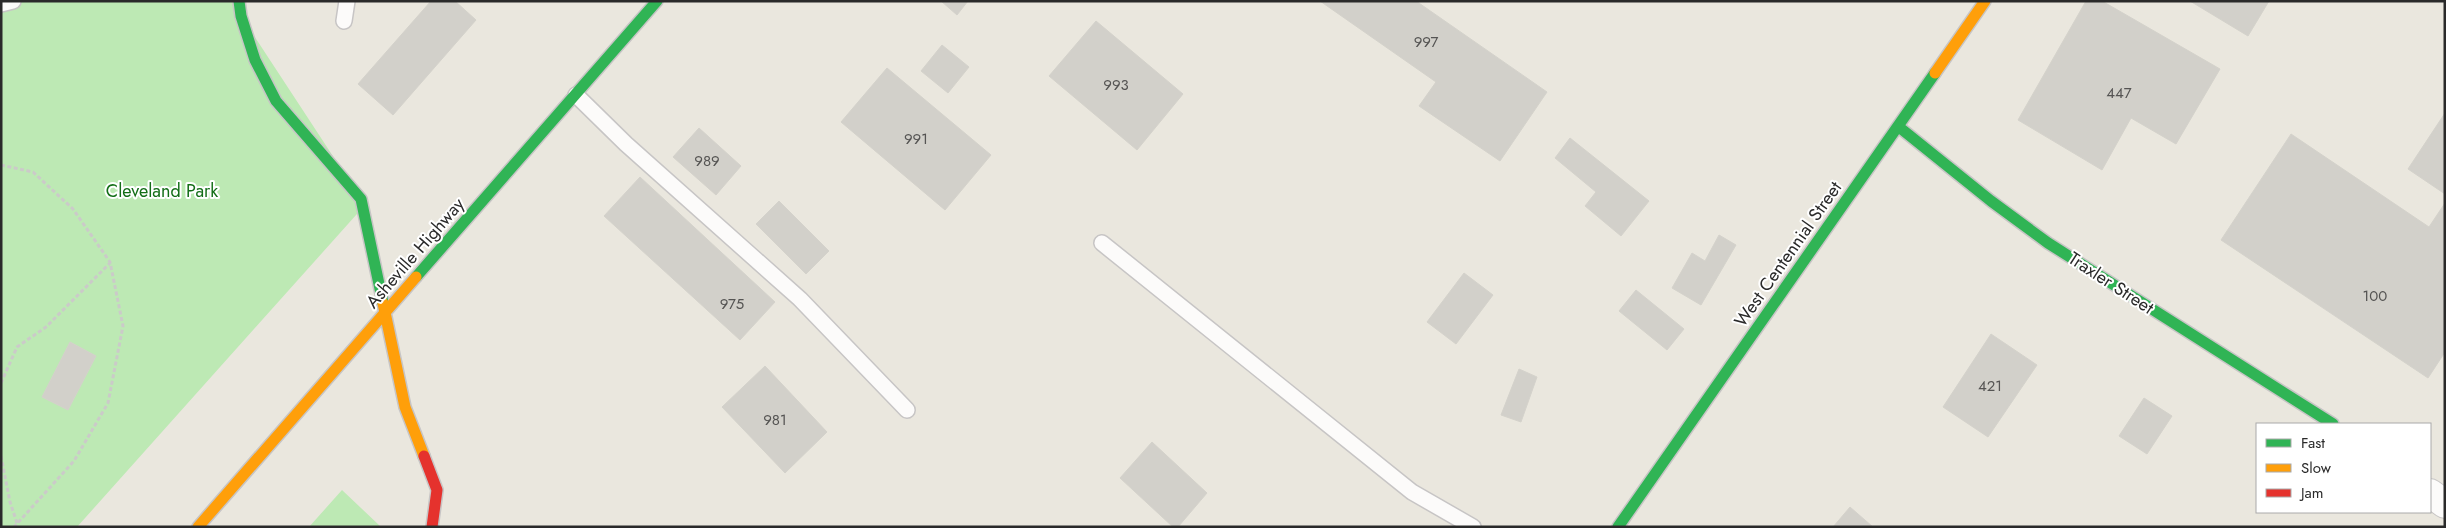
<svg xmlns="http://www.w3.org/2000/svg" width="2446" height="528" font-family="Jost,sans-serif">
<rect width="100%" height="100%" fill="#eae7de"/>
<path fill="#bde9b4" d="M1,1H243L241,16L365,205L77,527H1Z
M342,490L380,526V527H309Z"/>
<path fill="#d2d0ca" stroke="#d4d2cb" d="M431,1H455L476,20L393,115L358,84Z
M941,1H968L957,15Z
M1320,1H1416L1547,92L1500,161L1419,106L1436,82Z
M2086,1H2102L2220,69L2176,144L2131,118L2102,170L2018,120Z
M2190,1H2269L2248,36Z
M1096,21L1183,94L1137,150L1049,76Z
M942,45L969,67L948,93L921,71Z
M887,68L991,155L945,210L841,122Z
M2445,113V194L2408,169Z
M699,128L741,166L716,195L673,157Z
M2291,134L2429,227L2445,203V352L2428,378L2221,240Z
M1570,138L1649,201L1621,236L1585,206L1596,192L1555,158Z
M640,177L775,302L740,340L604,216Z
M779,201L829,251L806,274L756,224Z
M1719,235L1736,245L1701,305L1672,288L1692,253L1705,261Z
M1464,273L1493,295L1456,344L1427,322Z
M1636,290L1684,329L1667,350L1619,311Z
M1991,334L2037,365L1988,437L1943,407Z
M70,342L96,356L68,410L42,397Z
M765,366L827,432L785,473L722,407Z
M1519,369L1537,377L1521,422L1501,415Z
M2144,398L2172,416L2147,454L2119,436Z
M1152,442L1207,493L1178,527H1173L1120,478Z
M1850,507L1873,527H1833Z"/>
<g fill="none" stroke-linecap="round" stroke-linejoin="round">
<defs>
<path id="lane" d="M1,4L13,1
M344,21L347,1
M576,95L626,144L800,299L907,410
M1102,243L1412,492L1473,527"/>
<path id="street" d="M2430,493L2445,504"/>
<path id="fast" d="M239,1L241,16L255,60L276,101L361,199L383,303
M1899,127L1991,201L2048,243L2333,424
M416,277L657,1
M1618,527L1935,73"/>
<path id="slow" d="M1935,73L1985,1
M383,303L405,407L424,456
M198,527L416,277"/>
<path id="jam" d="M424,456L437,490L432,527"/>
</defs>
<use href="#lane" stroke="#c7c5c5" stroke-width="18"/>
<use href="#street" stroke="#c7c5c5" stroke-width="30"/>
<use href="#fast" stroke="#c7c5c5" stroke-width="14"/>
<use href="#slow" stroke="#c7c5c5" stroke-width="14"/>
<use href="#jam" stroke="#c7c5c5" stroke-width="14"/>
<path stroke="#cbcac9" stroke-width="3" stroke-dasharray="4 2.5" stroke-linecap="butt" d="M1,165L33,172L73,209L110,262L123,326L108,403L74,461L14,527
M1,383L17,347L46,327L110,263
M1,456L10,502L17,523"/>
<use href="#lane" stroke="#fcfbfa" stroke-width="15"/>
<use href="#street" stroke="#fcfbfa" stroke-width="28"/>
<use href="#fast" stroke="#30b455" stroke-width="11"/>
<use href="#slow" stroke="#ff9f0a" stroke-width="11"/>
<use href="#jam" stroke="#e5322d" stroke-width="11"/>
</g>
<g text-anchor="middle" stroke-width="4" stroke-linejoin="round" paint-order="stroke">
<g font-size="15" fill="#555453">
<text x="1426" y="47">997</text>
<text x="1116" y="90">993</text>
<text x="2119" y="98">447</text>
<text x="916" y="144">991</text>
<text x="707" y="166">989</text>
<text x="2375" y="301">100</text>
<text x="732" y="309">975</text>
<text x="1990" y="391">421</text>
<text x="775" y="425">981</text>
</g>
<g font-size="18" fill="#136e17" stroke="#fff">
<text x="162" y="197">Cleveland Park</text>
</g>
<g font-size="18" fill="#2a2a2a" stroke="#fff">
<text transform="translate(415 253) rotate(-49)" y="6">Asheville Highway</text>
<text transform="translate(1788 254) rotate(-55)" y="6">West Centennial Street</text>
<text transform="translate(2111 283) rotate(33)" y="6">Traxler Street</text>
</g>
</g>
<rect width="2446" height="528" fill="none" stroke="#2a2a2a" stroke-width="5"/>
<rect x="2256" y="423" width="175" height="90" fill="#ffffff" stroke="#aaaaaa"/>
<rect x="2266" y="439" width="25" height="8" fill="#30b455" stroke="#aaaaaa"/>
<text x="2301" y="448" font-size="15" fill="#2a2a2a">Fast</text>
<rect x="2266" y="464" width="25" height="8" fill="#ff9f0a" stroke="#aaaaaa"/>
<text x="2301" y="473" font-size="15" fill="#2a2a2a">Slow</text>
<rect x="2266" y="489" width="25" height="8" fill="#e5322d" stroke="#aaaaaa"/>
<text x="2301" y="498" font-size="15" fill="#2a2a2a">Jam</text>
</svg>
